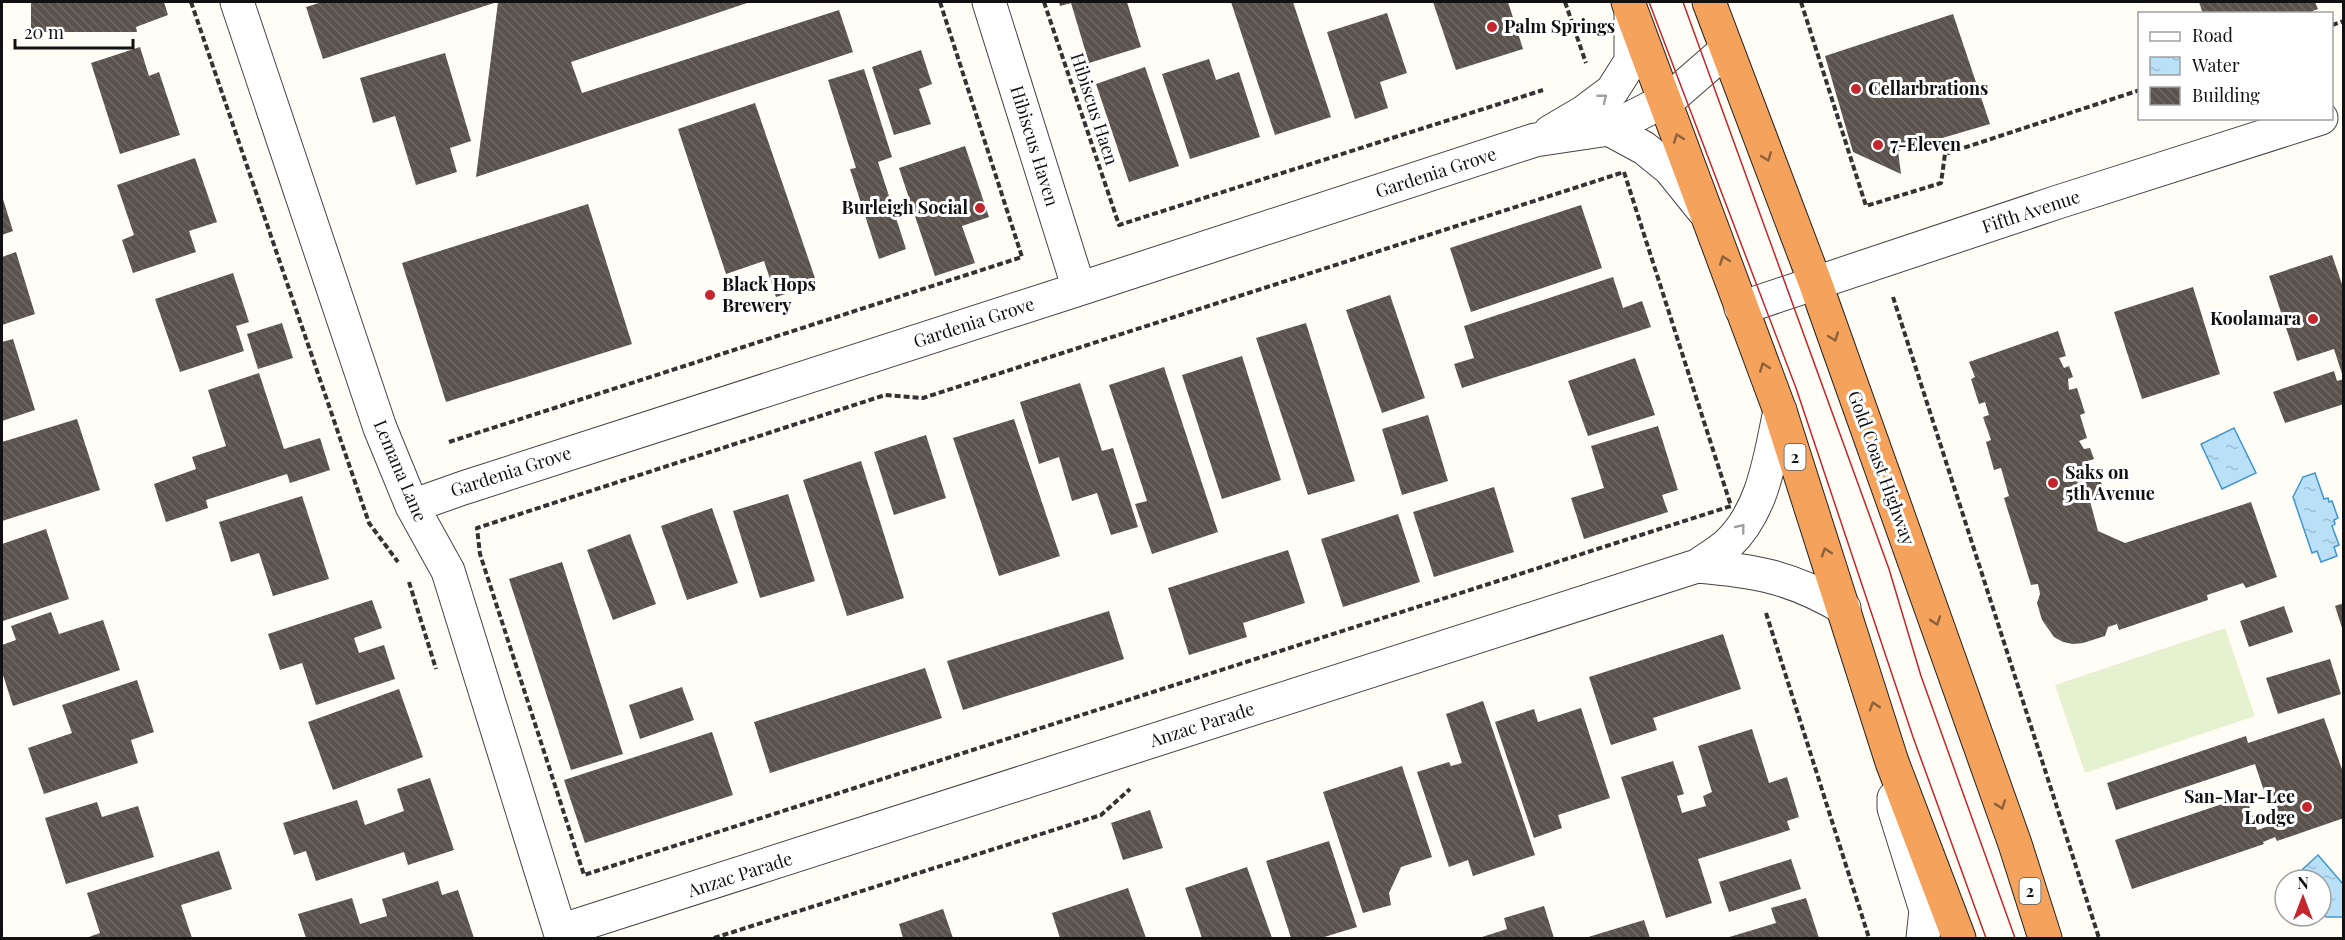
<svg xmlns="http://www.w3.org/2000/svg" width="2345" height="940" font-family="'Playfair Display',serif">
<defs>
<pattern id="water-ripples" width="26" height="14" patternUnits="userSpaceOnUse" patternTransform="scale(1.5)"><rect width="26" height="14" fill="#b9e0f7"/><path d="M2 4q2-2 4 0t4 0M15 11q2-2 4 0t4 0" fill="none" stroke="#9ebfd3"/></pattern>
<pattern id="building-back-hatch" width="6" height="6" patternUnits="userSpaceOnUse" patternTransform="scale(1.5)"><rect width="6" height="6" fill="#5a524d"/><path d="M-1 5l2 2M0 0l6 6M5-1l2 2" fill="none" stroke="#6d6662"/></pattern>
</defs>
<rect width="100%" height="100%" fill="#fffdf5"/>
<path fill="#e6f2cf" d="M2225,628L2255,716L2085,773L2055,685Z"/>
<path fill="url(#water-ripples)" stroke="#3f96cf" stroke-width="1.5" d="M2234,428L2256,473L2222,489L2201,444Z
M2315,473L2324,499L2328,498L2329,502L2332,501L2338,518L2334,520L2335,524L2332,526L2339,545L2334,547L2337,556L2321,562L2317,551L2312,553L2293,497L2303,477Z
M2318,855L2343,884V917H2326L2321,912V880H2291Z"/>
<path fill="url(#building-back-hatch)" d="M31,2H164L168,15L136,27L137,32H31Z
M322,2H497L323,59L306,7Z
M498,2H750L571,62L582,93L839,10L853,52L476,177Z
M1059,2H1127L1141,47L1089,63L1071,3L1060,6Z
M1231,2H1293L1331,117L1275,135Z
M1433,2H1508L1523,49L1456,70Z
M2199,2H2315L2318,9L2305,14H2203Z
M1387,13L1407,73L1380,82L1388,108L1355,119L1327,32Z
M1953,14L1990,124L1898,151L1901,174L1853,152L1825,56Z
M140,47L149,76L159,72L180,135L120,154L91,63Z
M921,50L932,84L919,89L931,124L894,135L872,67Z
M445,53L471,141L450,148L457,172L416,185L395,116L373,123L360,78Z
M1209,59L1216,80L1239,72L1260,137L1190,159L1162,74Z
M1145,67L1179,166L1129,182L1096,84Z
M864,69L892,157L878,162L906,249L879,259L850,169L856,168L828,80Z
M755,103L817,284L776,297L764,261L726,274L678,129Z
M965,146L989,217L962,226L975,263L935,276L899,168Z
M195,158L217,222L189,231L196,252L133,273L122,240L134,235L117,185Z
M2,196L13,231L2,235Z
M588,204L632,344L446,402L402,263Z
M1581,205L1602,268L1471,312L1450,248Z
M16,252L35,314L2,325V257Z
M2332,255L2344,290L2343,377L2334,349L2297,361L2269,276Z
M233,273L249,322L236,326L244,351L180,372L155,299Z
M1613,277L1623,308L1642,301L1651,327L1462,388L1454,364L1474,358L1464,326Z
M2193,287L2220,374L2142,399L2114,312Z
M1390,295L1425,398L1382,413L1346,310Z
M282,323L293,358L258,369L247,334Z
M1306,323L1355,481L1308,495L1256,338Z
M2058,331L2066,356L2059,358L2064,368L2069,366L2073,377L2068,379L2069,390L2077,388L2085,413L2080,415L2087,438L2079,441L2084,449L2090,448L2094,459L2088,461L2090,472L2097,469L2105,495L2090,501L2098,531L2125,543L2251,502L2277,577L2246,588L2243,583L2207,595L2208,600L2119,630L2117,624L2108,627L2105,636L2083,643L2073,644L2063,642L2054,637L2042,620L2037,603L2040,594L2038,584L2031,585L2004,498L2009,496L2001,468L1994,470L1986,442L1991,440L1983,417L1989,415L1985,402L1979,404L1971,379L1975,377L1969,362Z
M13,339L35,410L2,421V342Z
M1242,356L1281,480L1222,499L1182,375Z
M1635,358L1655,415L1588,436L1568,381Z
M1164,367L1218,532L1152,554L1135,504L1147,501L1109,385Z
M2334,371L2337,381L2344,379V404L2285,423L2273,392Z
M259,373L284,449L320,438L330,470L290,483L287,474L206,500L208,508L166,522L154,484L196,469L192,457L226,446L208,390Z
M1080,383L1102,451L1113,448L1138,527L1111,535L1097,493L1072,501L1059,457L1039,464L1020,402Z
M1428,415L1448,481L1402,495L1382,429Z
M77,419L100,490L2,521V442Z
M1014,419L1060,556L999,576L953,438Z
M1658,426L1678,490L1662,495L1668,512L1584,539L1571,498L1604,488L1591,446Z
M926,435L946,498L894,515L874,452Z
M861,461L904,598L847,616L803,480Z
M1494,487L1514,552L1434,577L1413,512Z
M788,494L815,581L760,598L733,511Z
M302,496L329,579L273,596L259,553L231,562L219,522Z
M712,508L738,583L687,600L661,526Z
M1398,514L1420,582L1343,607L1321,539Z
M46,529L69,599L3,621L2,544Z
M630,534L656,604L613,620L587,550Z
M1288,550L1305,603L1243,623L1247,637L1189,655L1168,588Z
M562,562L623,754L571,770L509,579Z
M372,600L382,628L354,638L359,653L384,645L395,679L316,705L302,663L280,670L268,634Z
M2344,603V631H2343L2335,606Z
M2284,606L2293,632L2249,647L2240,621Z
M1109,611L1124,659L963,710L947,661Z
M51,612L59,634L103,620L120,670L13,706L2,672V645L16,640L11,626Z
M1723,634L1741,689L1653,718L1657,730L1611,745L1589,677Z
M2330,659L2341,694L2278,714L2266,678Z
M925,668L942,718L770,773L754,722Z
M137,680L154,732L131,740L138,763L44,794L28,748L72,733L62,705Z
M682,687L694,720L640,739L629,705Z
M399,689L423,757L333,790L308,722Z
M1483,701L1535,855L1473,876L1468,860L1449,867L1417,772L1449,762L1451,766L1462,763L1446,714Z
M1581,708L1610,798L1558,815L1562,828L1534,838L1495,722L1534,709L1538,722Z
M2324,718L2344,775V818L2277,841L2275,837L2263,842L2264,844L2132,889L2115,840L2246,796L2257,830L2275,824L2255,764L2116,810L2107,783L2246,736L2248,743Z
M1752,729L1769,783L1787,777L1799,817L1787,821L1790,830L1698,859L1712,903L1666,918L1621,777L1673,761L1684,794L1677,796L1682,813L1706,806L1703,796L1712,792L1698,746Z
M712,732L733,795L585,843L564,780Z
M1402,766L1432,857L1401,867L1389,893L1391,905L1363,913L1323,792Z
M430,778L454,850L408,865L404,852L316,881L306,851L294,855L283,823L357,800L365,825L404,811L397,789Z
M97,802L102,817L138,806L154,857L66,884L45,818Z
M1150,810L1163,848L1123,860L1111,823Z
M1329,841L1357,927L1321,938H1291L1266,861Z
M219,851L232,889L181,905L192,938H86L100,933L87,893Z
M1791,859L1801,889L1729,912L1719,882Z
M1247,867L1272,938H1202L1185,888Z
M438,881L442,895L458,890L474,938H306L298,914L352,898L360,924L387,916L382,899Z
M1128,888L1146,938H1060L1052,913Z
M1806,898L1819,938H1726L1776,923L1771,908Z
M1544,906L1554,938H1479L1507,929L1504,918Z
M943,909L953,938H903L899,924Z
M1644,920L1650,938H1585Z"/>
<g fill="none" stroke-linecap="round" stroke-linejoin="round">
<defs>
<path id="street" d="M237,2L380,428L412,506L448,571L562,938
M989,2L1079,289
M1609,129L1672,97L1726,50
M1550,132L1584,112L1612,91L1631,61V12
M1741,308L2058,202L2321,118
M412,506L463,488L1079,289L1535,140L1609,129L1644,148L1670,169L1703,210
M1697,566C1707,559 1719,552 1728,544C1764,510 1770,457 1780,411
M1894,798V808L1926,910L1923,938
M560,931L1697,566C1757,571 1791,577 1844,608"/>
<path id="highway" d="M1628,2L1780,411L1892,762L1959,938
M1709,2L1815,282L2015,844L2045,938"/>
</defs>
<use href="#street" stroke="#444" stroke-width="35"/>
<use href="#highway" stroke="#222" stroke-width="35"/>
<path stroke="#333" stroke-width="4" stroke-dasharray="6 3" stroke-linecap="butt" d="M191,2L369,523L398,562
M1044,2L1119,225L1543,90
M1565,2L1586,63
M1801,2L1866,206L1941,183L1945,154L2140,90
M2332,25L2344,21
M1624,172L1731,506L584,875L480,554L477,528L885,395L923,398Z
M1893,297L2099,938
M449,442L1022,257L940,2
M409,582L436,669
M1766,613L1869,938
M714,938L1101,815L1130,789"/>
<use href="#street" stroke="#fff" stroke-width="33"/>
<use href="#highway" stroke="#f5a25d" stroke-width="33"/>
<path stroke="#c4262e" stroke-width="1.5" d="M1649,2L1796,388L1913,737L1986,938
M1683,2L1889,569L1921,676L2015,938"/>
</g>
<defs><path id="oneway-chevron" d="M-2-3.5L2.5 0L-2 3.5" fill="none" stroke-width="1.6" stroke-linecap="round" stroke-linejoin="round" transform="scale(1.5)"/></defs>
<g stroke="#a0a0a0">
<use href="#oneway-chevron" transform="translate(1603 98) rotate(-38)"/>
<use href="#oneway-chevron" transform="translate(1741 528) rotate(-51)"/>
</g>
<g stroke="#8e613b">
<use href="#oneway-chevron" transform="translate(1678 138) rotate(-110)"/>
<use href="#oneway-chevron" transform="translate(1767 157) rotate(69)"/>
<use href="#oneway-chevron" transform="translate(1724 260) rotate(-110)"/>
<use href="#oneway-chevron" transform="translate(1834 337) rotate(70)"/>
<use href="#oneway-chevron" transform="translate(1764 367) rotate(-111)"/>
<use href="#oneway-chevron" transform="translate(1826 552) rotate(-108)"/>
<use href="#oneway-chevron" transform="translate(1936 621) rotate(71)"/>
<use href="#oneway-chevron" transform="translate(1874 706) rotate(-107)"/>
<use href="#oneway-chevron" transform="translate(2001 805) rotate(71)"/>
</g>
<g fill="#c4262e" stroke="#fff" stroke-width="2">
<circle cx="1492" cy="27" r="6"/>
<circle cx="1856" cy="89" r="6"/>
<circle cx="1878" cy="145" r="6"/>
<circle cx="980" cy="208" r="6"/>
<circle cx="710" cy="295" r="6"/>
<circle cx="2313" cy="319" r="6"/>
<circle cx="2053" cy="483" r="6"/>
<circle cx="2307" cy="807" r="6"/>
</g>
<g text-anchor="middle" stroke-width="6" stroke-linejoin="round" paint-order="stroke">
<g fill="#fff" stroke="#585858" stroke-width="1.5">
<rect x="1784.5" y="444" width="21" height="26" rx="4.5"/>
<rect x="2019.5" y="878" width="21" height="26" rx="4.5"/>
</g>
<g font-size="16" font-weight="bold" fill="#111">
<text x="1795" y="463">2</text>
<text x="2030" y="897">2</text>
</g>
<g font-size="18" font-weight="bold" fill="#111" stroke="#fff" text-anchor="start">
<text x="1504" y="33">Palm Springs</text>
<text x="1868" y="95">Cellarbrations</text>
<text x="1890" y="151">7-Eleven</text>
<text x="968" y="214" text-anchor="end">Burleigh Social</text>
<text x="722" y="291">Black Hops<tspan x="722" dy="21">Brewery</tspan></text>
<text x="2301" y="325" text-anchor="end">Koolamara</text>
<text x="2065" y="479">Saks on<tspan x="2065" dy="21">5th Avenue</tspan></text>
<text x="2295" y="803" text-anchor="end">San-Mar-Lee<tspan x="2295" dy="21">Lodge</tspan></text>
</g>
<g font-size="18" fill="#111" stroke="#fff">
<text transform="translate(1094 109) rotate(72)" y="6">Hibiscus Haen</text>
<text transform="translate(1034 146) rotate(73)" y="6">Hibiscus Haven</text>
<text transform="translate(1436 173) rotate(-18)" y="6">Gardenia Grove</text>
<text transform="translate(2031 212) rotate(-18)" y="6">Fifth Avenue</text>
<text transform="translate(974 323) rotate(-18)" y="6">Gardenia Grove</text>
<text transform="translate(1881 468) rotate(70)" y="6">Gold Coast Highway</text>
<text transform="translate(400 471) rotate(67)" y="6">Lemana Lane</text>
<text transform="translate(511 472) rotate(-18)" y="6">Gardenia Grove</text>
<text transform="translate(1202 725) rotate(-18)" y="6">Anzac Parade</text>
<text transform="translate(740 875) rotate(-18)" y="6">Anzac Parade</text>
</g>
</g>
<rect width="2345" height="940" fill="none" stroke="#111111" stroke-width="6"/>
<rect x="2138" y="12" width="195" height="108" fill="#ffffff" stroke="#a0a0a0" stroke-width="1.5"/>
<rect x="2150" y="32" width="30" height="9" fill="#ffffff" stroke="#a0a0a0" stroke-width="1.5"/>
<text x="2192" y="42" font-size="18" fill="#111111">Road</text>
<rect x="2150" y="57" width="30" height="18" fill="url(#water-ripples)" stroke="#a0a0a0" stroke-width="1.5"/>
<text x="2192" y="72" font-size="18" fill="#111111">Water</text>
<rect x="2150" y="87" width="30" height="18" fill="url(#building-back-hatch)" stroke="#a0a0a0" stroke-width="1.5"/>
<text x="2192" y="102" font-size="18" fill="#111111">Building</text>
<g transform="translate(2303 898)"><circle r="28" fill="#ffffff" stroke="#a0a0a0" stroke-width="1.5"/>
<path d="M0-4.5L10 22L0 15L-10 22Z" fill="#c4262e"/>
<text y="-9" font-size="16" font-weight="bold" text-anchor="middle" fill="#111111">N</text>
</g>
<path d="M15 39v9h118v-9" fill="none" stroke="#111111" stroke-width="3"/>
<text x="24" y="39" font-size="18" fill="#111111" stroke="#ffffff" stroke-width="4.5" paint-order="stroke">20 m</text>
</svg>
